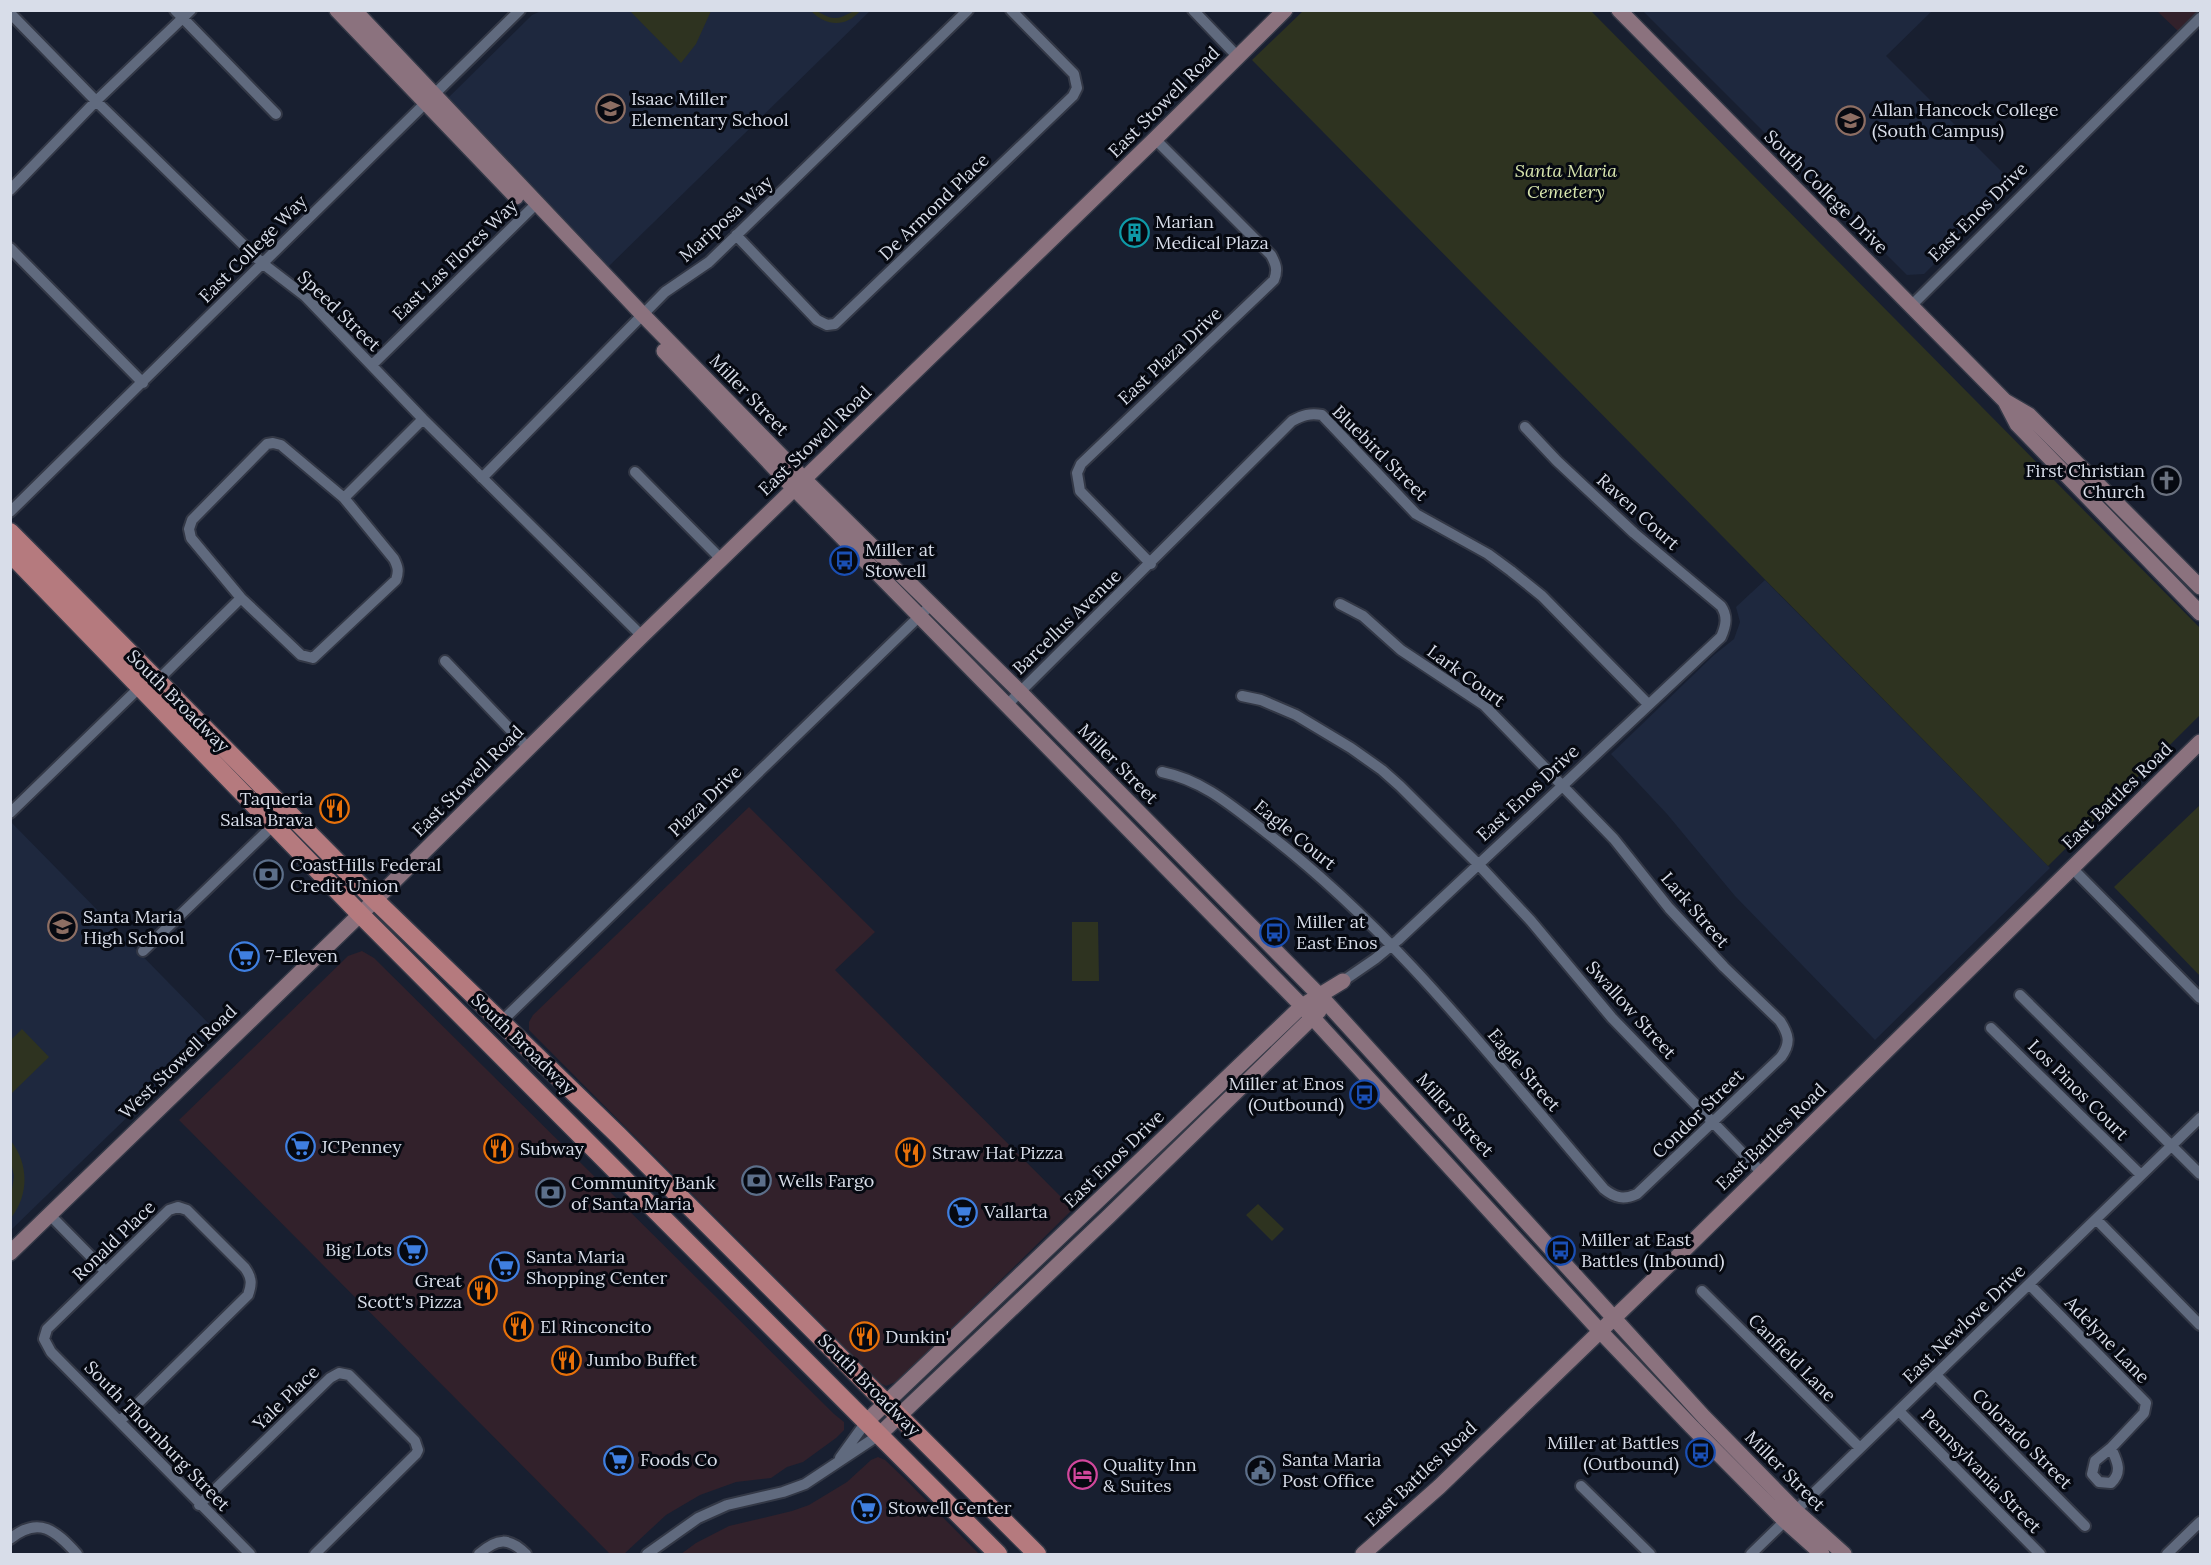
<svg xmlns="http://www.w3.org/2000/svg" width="2211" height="1565" font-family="Lora,serif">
<rect width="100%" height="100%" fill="#181f30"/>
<path fill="#32212b" d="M2200,10L2178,31L2157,11Z
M749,807L875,932L835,970L1073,1209L898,1381L886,1386L880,1383L529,1030V1022L533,1015Z
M362,951L374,958L834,1414L844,1422V1430L836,1438L803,1462L787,1467L771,1478L736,1482L700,1495L666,1515L624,1554H610L179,1120L348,956Z
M878,1457L885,1460L907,1481L979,1554H681L696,1543L729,1526L792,1511L809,1505L847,1482L871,1460Z"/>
<path fill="#1e283e" d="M541,11H870L608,267L449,102V97L532,15Z
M1643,11H1932L1886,56L2014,184L1924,274L1907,275Z
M1765,580L2050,868L1875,1040L1735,896L1667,814L1611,754L1714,655L1734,639L1740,622L1736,607Z
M11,822L216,1031L11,1230Z"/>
<path fill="#2e3320" d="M630,11H711L696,44L681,63Z
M811,11C820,10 825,18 835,18C845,18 850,10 860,11C845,28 826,26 811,11Z
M1303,11H1591L2200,628V715L2048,866L1252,60Z
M2200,805V976L2114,887Z
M1072,922H1098L1099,981H1072Z
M22,1029L49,1057L11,1094V1040Z
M11,1141C29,1164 29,1195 11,1218V1197L14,1176L11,1162Z
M1258,1204L1284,1229L1272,1241L1246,1215Z"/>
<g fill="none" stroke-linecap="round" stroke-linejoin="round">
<defs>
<path id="street" d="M175,10L276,114
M1193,10L1237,56
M10,13L96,101L262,263L305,296L423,419L642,636
M10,190L96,101L191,10
M736,235L817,320L827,325L835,324L1073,96L1077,88L1074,74L1011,10
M10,248L143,383
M1911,306L2200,18
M372,365L536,204
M273,443L281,445L344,498L394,559C398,567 399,571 396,580L313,658L301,655L241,598L191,538L189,529L192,520L257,454L267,444Z
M635,472L721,559
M482,478L665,292L709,262L968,10
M344,498L423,419
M10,512L520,10
M1151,564L1080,491L1077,473L1081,464L1274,280C1278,270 1276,264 1271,255L1155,139
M445,661L528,748
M1242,696L1261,700L1296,715L1351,748L1382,770L1400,786L1479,865L1531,921L1612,1018L1762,1173
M1007,705L1292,421C1303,415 1310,413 1322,415L1416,514L1488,554L1511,571L1542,596L1648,704
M1162,772C1205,781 1233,807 1267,833C1398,934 1497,1065 1604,1189C1615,1198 1624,1200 1637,1194L1781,1057C1791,1043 1789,1035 1780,1021L1724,967L1669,908L1614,839L1484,705L1401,650L1363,616L1340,604
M10,813L141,686L158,680L241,598
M2072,868L2200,998
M143,951L287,812
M1343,981L1375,959L1398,940L1721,637C1726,626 1728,616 1721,606L1634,533L1557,461L1525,427
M2020,995L2200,1174
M501,1022L932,604
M1991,1028L2141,1175
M50,1215L105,1271
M2096,1219L2200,1325
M2029,1284L2146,1403L2144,1413L2111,1448L2095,1461L2092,1474L2099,1482L2111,1483C2123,1472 2117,1461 2111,1448
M1702,1291L1860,1448
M1936,1375L2085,1526
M1899,1411L2040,1554
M120,1421L248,1295C252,1284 252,1278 245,1268L187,1210L178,1207L169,1210L47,1329L44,1339L51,1352L250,1554
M840,1458L866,1422
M1581,1486L1650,1554
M199,1505L330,1378L339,1373L349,1375L415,1441L418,1450L416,1454L315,1554
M10,1539C39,1515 56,1531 77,1554
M479,1554C497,1538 509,1537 526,1554
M647,1554L698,1518L727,1505L783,1492L805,1484L879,1435
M1751,1554L2200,1118
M2167,1554L2200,1522"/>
<path id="secondary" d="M337,10L516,197
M354,10L643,315L804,479L1020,692L1326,1002L1704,1417L1796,1511L1844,1554
M1619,10L2005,401L2029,415L2200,587
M664,351L782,476L1302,1006L1599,1330L1691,1426L1785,1521L1822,1554
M2005,401L2017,424L2200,613
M10,1253L375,900L642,636L1155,139L1285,10
M866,1422L1302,1006L1343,981
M879,1435L1108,1217L1319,1011
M1363,1554L1439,1487L1674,1260L2200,742"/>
<path id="primary" d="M10,532L375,900L618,1135L1037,1554
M10,553L360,914L998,1554"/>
</defs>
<use href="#street" stroke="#333846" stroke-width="14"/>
<use href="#secondary" stroke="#333846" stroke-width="18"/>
<use href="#primary" stroke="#333846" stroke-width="21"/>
<use href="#street" stroke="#606a7e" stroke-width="10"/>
<use href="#secondary" stroke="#8b727e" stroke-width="15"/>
<use href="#primary" stroke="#b57a7e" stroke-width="18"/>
</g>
<defs>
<symbol id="school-ring" viewBox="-11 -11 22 22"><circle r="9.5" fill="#060911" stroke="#8d6e63" stroke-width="1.5"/><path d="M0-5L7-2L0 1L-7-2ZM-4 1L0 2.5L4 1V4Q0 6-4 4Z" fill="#8d6e63"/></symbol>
<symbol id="university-ring" viewBox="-11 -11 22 22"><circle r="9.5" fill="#060911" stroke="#8d6e63" stroke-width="1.5"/><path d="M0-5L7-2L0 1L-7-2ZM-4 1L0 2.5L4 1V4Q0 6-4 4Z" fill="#8d6e63"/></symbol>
<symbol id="building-ring" viewBox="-11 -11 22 22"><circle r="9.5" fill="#060911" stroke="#0f9aa8" stroke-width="1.5"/><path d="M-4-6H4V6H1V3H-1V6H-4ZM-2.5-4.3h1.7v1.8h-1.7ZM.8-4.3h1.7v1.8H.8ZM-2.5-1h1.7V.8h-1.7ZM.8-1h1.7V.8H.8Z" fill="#0f9aa8"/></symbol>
<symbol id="church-ring" viewBox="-11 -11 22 22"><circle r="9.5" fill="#060911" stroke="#6b7280" stroke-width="1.5"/><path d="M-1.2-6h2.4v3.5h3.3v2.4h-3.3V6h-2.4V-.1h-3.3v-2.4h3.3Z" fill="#6b7280"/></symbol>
<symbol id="bus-ring" viewBox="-11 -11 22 22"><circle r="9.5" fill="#060911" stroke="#1a4fb4" stroke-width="1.5"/><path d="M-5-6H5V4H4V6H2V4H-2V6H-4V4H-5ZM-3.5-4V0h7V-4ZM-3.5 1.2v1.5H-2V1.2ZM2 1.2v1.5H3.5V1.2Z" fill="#1a4fb4"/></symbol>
<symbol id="restaurant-ring" viewBox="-11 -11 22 22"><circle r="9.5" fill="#060911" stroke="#e8710a" stroke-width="1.5"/><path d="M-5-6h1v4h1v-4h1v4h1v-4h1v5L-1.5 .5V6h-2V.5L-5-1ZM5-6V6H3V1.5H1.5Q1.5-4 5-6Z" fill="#e8710a"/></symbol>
<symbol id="bank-ring" viewBox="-11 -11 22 22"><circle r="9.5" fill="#060911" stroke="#5c6f8a" stroke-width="1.5"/><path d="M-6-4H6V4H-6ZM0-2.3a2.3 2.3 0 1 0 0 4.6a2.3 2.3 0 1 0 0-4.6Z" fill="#5c6f8a"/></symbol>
<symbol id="supermarket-ring" viewBox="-11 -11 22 22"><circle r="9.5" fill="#060911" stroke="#3f7fe0" stroke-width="1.5"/><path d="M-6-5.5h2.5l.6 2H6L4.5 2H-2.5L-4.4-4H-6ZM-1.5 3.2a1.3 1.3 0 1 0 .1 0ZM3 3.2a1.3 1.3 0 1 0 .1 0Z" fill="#3f7fe0"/></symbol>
<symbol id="civic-ring" viewBox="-11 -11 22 22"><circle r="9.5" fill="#060911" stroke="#5c6f8a" stroke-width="1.5"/><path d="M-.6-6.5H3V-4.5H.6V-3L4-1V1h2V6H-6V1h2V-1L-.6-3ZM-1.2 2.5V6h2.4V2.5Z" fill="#5c6f8a"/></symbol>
<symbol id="hotel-ring" viewBox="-11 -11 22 22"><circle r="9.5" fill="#060911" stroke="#d1479c" stroke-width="1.5"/><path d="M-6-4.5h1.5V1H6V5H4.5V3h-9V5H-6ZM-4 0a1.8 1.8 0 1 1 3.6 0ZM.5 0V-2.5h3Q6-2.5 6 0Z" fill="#d1479c"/></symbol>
</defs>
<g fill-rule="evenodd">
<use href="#school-ring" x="594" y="92" width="33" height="33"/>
<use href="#university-ring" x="1834" y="104" width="33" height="33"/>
<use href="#building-ring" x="1118" y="216" width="33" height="33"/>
<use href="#church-ring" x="2150" y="464" width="33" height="33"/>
<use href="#bus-ring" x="828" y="544" width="33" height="33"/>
<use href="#restaurant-ring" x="318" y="792" width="33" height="33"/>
<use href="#bank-ring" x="252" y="858" width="33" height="33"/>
<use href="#school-ring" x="46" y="910" width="33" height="33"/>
<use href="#bus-ring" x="1258" y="916" width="33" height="33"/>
<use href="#supermarket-ring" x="228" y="940" width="33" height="33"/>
<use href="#bus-ring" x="1348" y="1078" width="33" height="33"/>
<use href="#supermarket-ring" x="284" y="1130" width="33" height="33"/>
<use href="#restaurant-ring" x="482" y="1132" width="33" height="33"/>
<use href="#restaurant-ring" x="894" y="1136" width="33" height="33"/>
<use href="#bank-ring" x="740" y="1164" width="33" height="33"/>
<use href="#bank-ring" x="534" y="1176" width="33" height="33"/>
<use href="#supermarket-ring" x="946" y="1196" width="33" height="33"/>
<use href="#supermarket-ring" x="396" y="1234" width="33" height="33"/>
<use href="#bus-ring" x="1544" y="1234" width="33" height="33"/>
<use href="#supermarket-ring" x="488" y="1250" width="33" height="33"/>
<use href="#restaurant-ring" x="466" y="1274" width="33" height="33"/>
<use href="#restaurant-ring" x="502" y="1310" width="33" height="33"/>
<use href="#restaurant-ring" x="848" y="1320" width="33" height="33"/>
<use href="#restaurant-ring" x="550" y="1344" width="33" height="33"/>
<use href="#bus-ring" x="1684" y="1436" width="33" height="33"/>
<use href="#supermarket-ring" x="602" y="1444" width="33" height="33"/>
<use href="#civic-ring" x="1244" y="1454" width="33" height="33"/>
<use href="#hotel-ring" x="1066" y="1458" width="33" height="33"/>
<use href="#supermarket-ring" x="850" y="1492" width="33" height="33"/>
</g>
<g text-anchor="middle" stroke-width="6" stroke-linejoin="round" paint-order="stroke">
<g font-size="18" fill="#d8dde9" stroke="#060911" text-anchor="start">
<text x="631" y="105">Isaac Miller<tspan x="631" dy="21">Elementary School</tspan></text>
<text x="1872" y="116">Allan Hancock College<tspan x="1872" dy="21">(South Campus)</tspan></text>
<text x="1155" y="228">Marian<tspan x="1155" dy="21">Medical Plaza</tspan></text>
<text x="2145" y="477" text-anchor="end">First Christian<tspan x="2145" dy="21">Church</tspan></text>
<text x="865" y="556">Miller at<tspan x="865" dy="21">Stowell</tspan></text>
<text x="313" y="805" text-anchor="end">Taqueria<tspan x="313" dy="21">Salsa Brava</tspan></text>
<text x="290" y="871">CoastHills Federal<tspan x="290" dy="21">Credit Union</tspan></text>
<text x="83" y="923">Santa Maria<tspan x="83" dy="21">High School</tspan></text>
<text x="1296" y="928">Miller at<tspan x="1296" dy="21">East Enos</tspan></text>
<text x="266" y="962">7-Eleven</text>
<text x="1344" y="1090" text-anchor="end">Miller at Enos<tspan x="1344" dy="21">(Outbound)</tspan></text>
<text x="321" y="1153">JCPenney</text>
<text x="520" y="1155">Subway</text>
<text x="932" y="1159">Straw Hat Pizza</text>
<text x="778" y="1187">Wells Fargo</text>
<text x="571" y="1189">Community Bank<tspan x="571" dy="21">of Santa Maria</tspan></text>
<text x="984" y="1218">Vallarta</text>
<text x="1581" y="1246">Miller at East<tspan x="1581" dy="21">Battles (Inbound)</tspan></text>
<text x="392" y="1256" text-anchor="end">Big Lots</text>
<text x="526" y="1263">Santa Maria<tspan x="526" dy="21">Shopping Center</tspan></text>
<text x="462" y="1287" text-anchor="end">Great<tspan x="462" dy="21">Scott's Pizza</tspan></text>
<text x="540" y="1333">El Rinconcito</text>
<text x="885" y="1343">Dunkin'</text>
<text x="587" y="1366">Jumbo Buffet</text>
<text x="1679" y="1449" text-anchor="end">Miller at Battles<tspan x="1679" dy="21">(Outbound)</tspan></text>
<text x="640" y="1466">Foods Co</text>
<text x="1282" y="1466">Santa Maria<tspan x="1282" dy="21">Post Office</tspan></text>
<text x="1103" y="1471">Quality Inn<tspan x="1103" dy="21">&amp; Suites</tspan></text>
<text x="888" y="1514">Stowell Center</text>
</g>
<g font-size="18" fill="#d8dde9" stroke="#060911">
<text transform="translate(1164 102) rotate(-45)" y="6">East Stowell Road</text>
<text transform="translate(1826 192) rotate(45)" y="6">South College Drive</text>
<text transform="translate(934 207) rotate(-44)" y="6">De Armond Place</text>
<text transform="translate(1978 212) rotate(-45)" y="6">East Enos Drive</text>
<text transform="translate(726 219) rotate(-42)" y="6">Mariposa Way</text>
<text transform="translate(253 249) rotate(-45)" y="6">East College Way</text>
<text transform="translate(455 260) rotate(-44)" y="6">East Las Flores Way</text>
<text transform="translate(339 311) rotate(44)" y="6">Speed Street</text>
<text transform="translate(1170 356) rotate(-43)" y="6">East Plaza Drive</text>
<text transform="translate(749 395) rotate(46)" y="6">Miller Street</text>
<text transform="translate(815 441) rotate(-44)" y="6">East Stowell Road</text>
<text transform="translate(1380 453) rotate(45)" y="6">Bluebird Street</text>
<text transform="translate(1638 512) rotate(42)" y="6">Raven Court</text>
<text transform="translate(1067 622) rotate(-44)" y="6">Barcellus Avenue</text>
<text transform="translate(1466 676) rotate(36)" y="6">Lark Court</text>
<text transform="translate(178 701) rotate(45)" y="6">South Broadway</text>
<text transform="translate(1118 764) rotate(45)" y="6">Miller Street</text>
<text transform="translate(468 781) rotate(-45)" y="6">East Stowell Road</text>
<text transform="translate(1528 793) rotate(-43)" y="6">East Enos Drive</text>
<text transform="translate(2117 796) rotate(-44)" y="6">East Battles Road</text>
<text transform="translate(705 801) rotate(-44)" y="6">Plaza Drive</text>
<text transform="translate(1295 835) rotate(39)" y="6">Eagle Court</text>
<text transform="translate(1695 910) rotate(49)" y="6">Lark Street</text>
<text transform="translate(1631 1010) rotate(48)" y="6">Swallow Street</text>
<text transform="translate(523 1044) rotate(44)" y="6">South Broadway</text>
<text transform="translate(178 1062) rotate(-44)" y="6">West Stowell Road</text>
<text transform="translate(1524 1070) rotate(50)" y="6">Eagle Street</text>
<text transform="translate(2078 1090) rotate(45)" y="6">Los Pinos Court</text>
<text transform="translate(1698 1114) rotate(-44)" y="6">Condor Street</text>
<text transform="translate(1455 1115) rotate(48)" y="6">Miller Street</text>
<text transform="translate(1771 1137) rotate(-44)" y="6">East Battles Road</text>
<text transform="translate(1114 1159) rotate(-44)" y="6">East Enos Drive</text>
<text transform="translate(114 1241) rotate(-44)" y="6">Ronald Place</text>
<text transform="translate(1964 1324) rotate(-44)" y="6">East Newlove Drive</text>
<text transform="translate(2107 1340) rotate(46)" y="6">Adelyne Lane</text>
<text transform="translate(1792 1358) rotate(45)" y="6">Canfield Lane</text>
<text transform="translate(869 1385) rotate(45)" y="6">South Broadway</text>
<text transform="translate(286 1398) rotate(-44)" y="6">Yale Place</text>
<text transform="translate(157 1436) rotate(46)" y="6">South Thornburg Street</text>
<text transform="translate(2022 1439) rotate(45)" y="6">Colorado Street</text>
<text transform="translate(1785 1471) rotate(45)" y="6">Miller Street</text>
<text transform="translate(1981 1471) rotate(46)" y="6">Pennsylvania Street</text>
<text transform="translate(1421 1474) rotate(-43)" y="6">East Battles Road</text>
</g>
<g font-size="18" font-style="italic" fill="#d8e6ae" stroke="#060911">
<text x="1566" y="177">Santa Maria<tspan x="1566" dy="21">Cemetery</tspan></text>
</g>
</g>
<rect width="2211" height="1565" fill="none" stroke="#d8dde9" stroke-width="24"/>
</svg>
